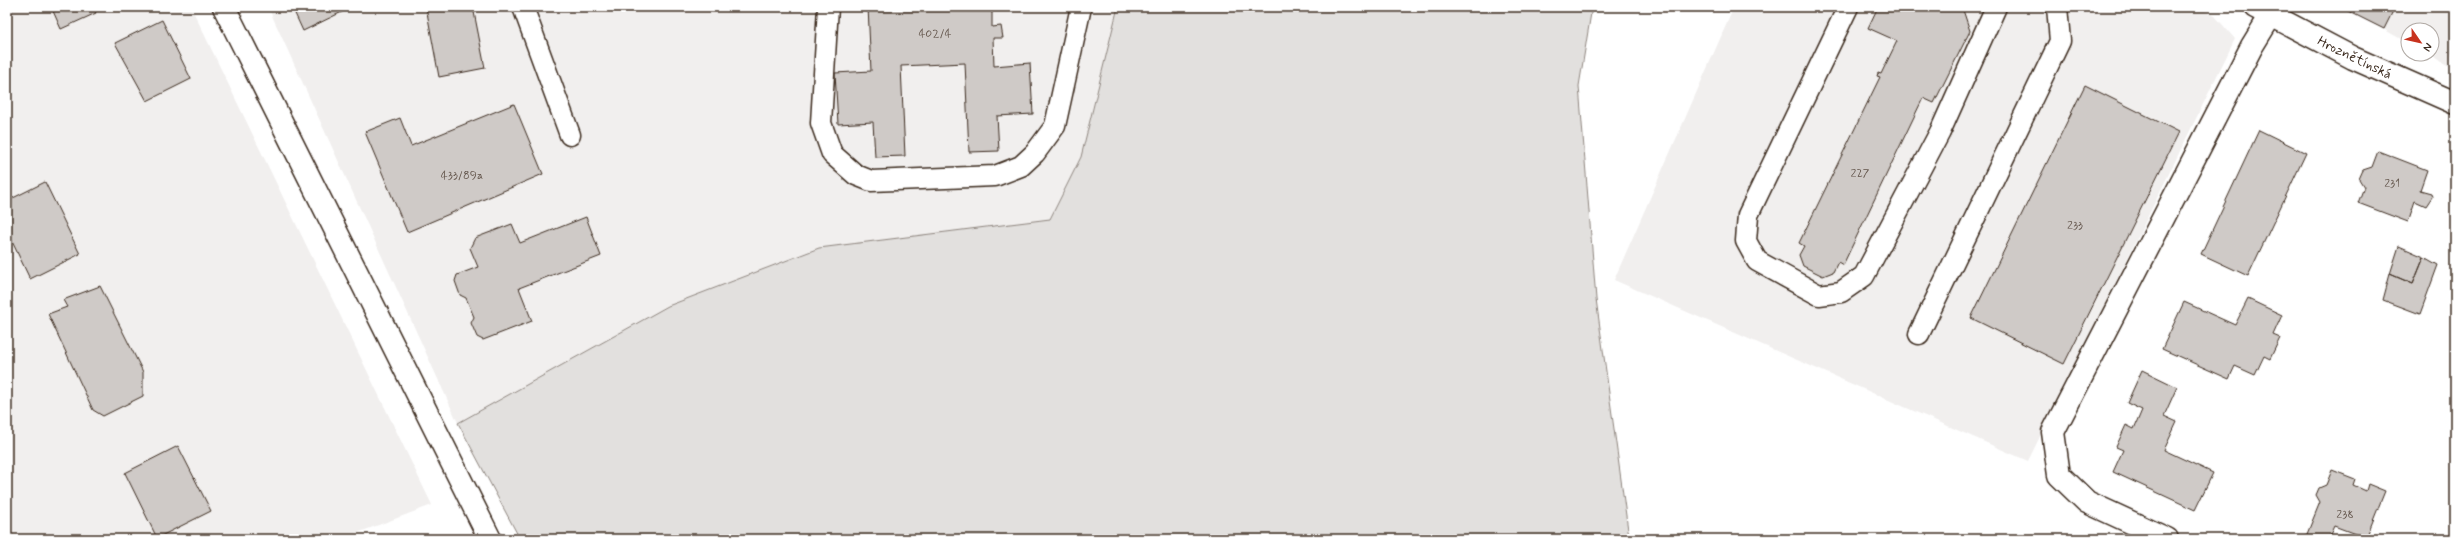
<svg xmlns="http://www.w3.org/2000/svg" width="2462" height="546" font-family="Mynerve,sans-serif">
<rect width="100%" height="100%" fill="#fff"/>
<filter id="ink" filterUnits="userSpaceOnUse"><feTurbulence type="fractalNoise" baseFrequency=".025" numOctaves="2"/><feDisplacementMap in="SourceGraphic" scale="8" xChannelSelector="R" yChannelSelector="G"/><feConvolveMatrix kernelMatrix="1 2 1 2 8 2 1 2 1" color-interpolation-filters="sRGB"/></filter>
<g filter="url(#ink)">
<path fill="#f1efee" d="M7,7H191L432,505L341,539H7Z
M268,7H1118L1081,157L1050,219L818,248L668,306L458,423Z
M1734,7H2197L2215,16L2235,39L2028,461L1614,280Z
M2344,7H2455V35L2449,66L2428,54H2432V30H2408V43Z"/>
<path fill="#e2e0de" stroke="#8e857e" d="M1118,7H1592L1579,86L1596,299L1628,530L1632,539H520L458,423L668,306L819,248L1050,219L1081,157Z"/>
<path fill="#cfcac7" stroke="#3b2a1e" d="M62,7H93L96,13L61,29L53,11Z
M292,7H347L348,9L303,31Z
M426,7H473L485,68L439,77Z
M868,7H992V27L1001,26L1003,38H993L994,66L1030,63L1033,114L997,116L999,151L969,152L965,63L901,66L905,156L875,157L873,122L838,124L835,73L871,71Z
M1878,7H1962L1970,31L1934,103L1923,98L1843,265L1838,262L1833,272L1823,276L1803,266L1799,255L1804,246L1799,243L1880,77L1877,76L1878,73L1881,74L1897,41L1868,28Z
M2340,7H2395L2384,29Z
M162,20L191,79L147,101L115,43Z
M2085,85L2179,132L2064,364L1971,318Z
M514,104L543,174L407,232L365,132L400,118L411,146Z
M2259,130L2306,153L2248,276L2201,254Z
M2378,151L2427,170L2420,190L2431,193L2432,197L2426,206L2415,201L2408,222L2358,203L2364,187L2359,179L2363,170L2372,167Z
M45,182L80,254L30,279L7,231V201Z
M586,217L601,256L519,288L532,321L483,340L477,337L471,323L474,317L466,298L460,295L455,281L457,275L478,267L470,248L475,238L512,224L520,243Z
M2399,246L2424,257L2413,284L2390,274Z
M2424,257L2438,265L2420,314L2383,300L2390,274L2413,284Z
M100,286L143,372V396L103,416L93,410L48,314L67,307L63,300Z
M2248,299L2282,315L2273,335L2280,338L2270,359L2264,356L2255,375L2235,366L2229,379L2162,349L2184,302L2235,325Z
M2142,370L2177,387L2164,416L2177,422L2164,450L2213,473L2195,510L2113,472L2123,450L2116,447L2126,425L2134,429L2142,410L2127,403Z
M178,446L211,511L157,538L125,473Z
M2332,470L2355,479L2353,485L2366,491L2368,484L2385,491L2366,538L2334,526L2328,539H2305L2320,502L2316,495L2319,488L2326,485Z"/>
<g fill="none" stroke-linecap="round" stroke-linejoin="round">
<defs>
<path id="lane" d="M523,7L570,135
M828,7L821,123L832,154L856,175L871,181L995,176L1021,166L1035,153L1055,126L1081,7
M1848,7L1748,215L1746,241L1757,261L1819,295L1841,292L1864,276L1940,132L1996,7
M1919,334L2060,41L2057,7"/>
<path id="street" d="M2167,539L2087,502L2059,475L2053,432L2252,46L2271,15"/>
<path id="secondary" d="M224,7L490,539
M2256,7L2353,58L2455,103"/>
</defs>
<use href="#lane" stroke="#3b2a1e" stroke-width="23"/>
<use href="#street" stroke="#3b2a1e" stroke-width="25"/>
<use href="#secondary" stroke="#3b2a1e" stroke-width="25"/>
<use href="#lane" stroke="#fff" stroke-width="20"/>
<use href="#street" stroke="#fff" stroke-width="22"/>
<use href="#secondary" stroke="#fff" stroke-width="22"/>
</g>
</g>
<g text-anchor="middle" stroke-width="3" stroke-linejoin="round" paint-order="stroke">
<g font-size="12" fill="#605248">
<text x="935" y="37">402/4</text>
<text x="1860" y="177">227</text>
<text x="462" y="179">433/89a</text>
<text x="2392" y="187">231</text>
<text x="2075" y="229">233</text>
<text x="2345" y="518">238</text>
</g>
<g font-size="14" fill="#3b2a1e" stroke="#fff">
<text transform="translate(2355 57) rotate(26)" y="5">Hroznětínská</text>
</g>
</g>
<rect width="2462" height="546" fill="none" stroke="#fff" stroke-width="24"/>
<rect x="12" y="12" width="2438" height="522" fill="none" stroke="#3b2a1e" stroke-width="1.5" filter="url(#ink)"/>
<g transform="translate(2420 42) rotate(124)"><circle r="19" fill="#ffffff" stroke="#b1aaa5"/>
<path d="M0-3L7 15L0 10L-7 15Z" fill="#c8321e"/>
<text y="-6" font-size="11" font-weight="bold" text-anchor="middle" fill="#3b2a1e">N</text>
</g>
</svg>
